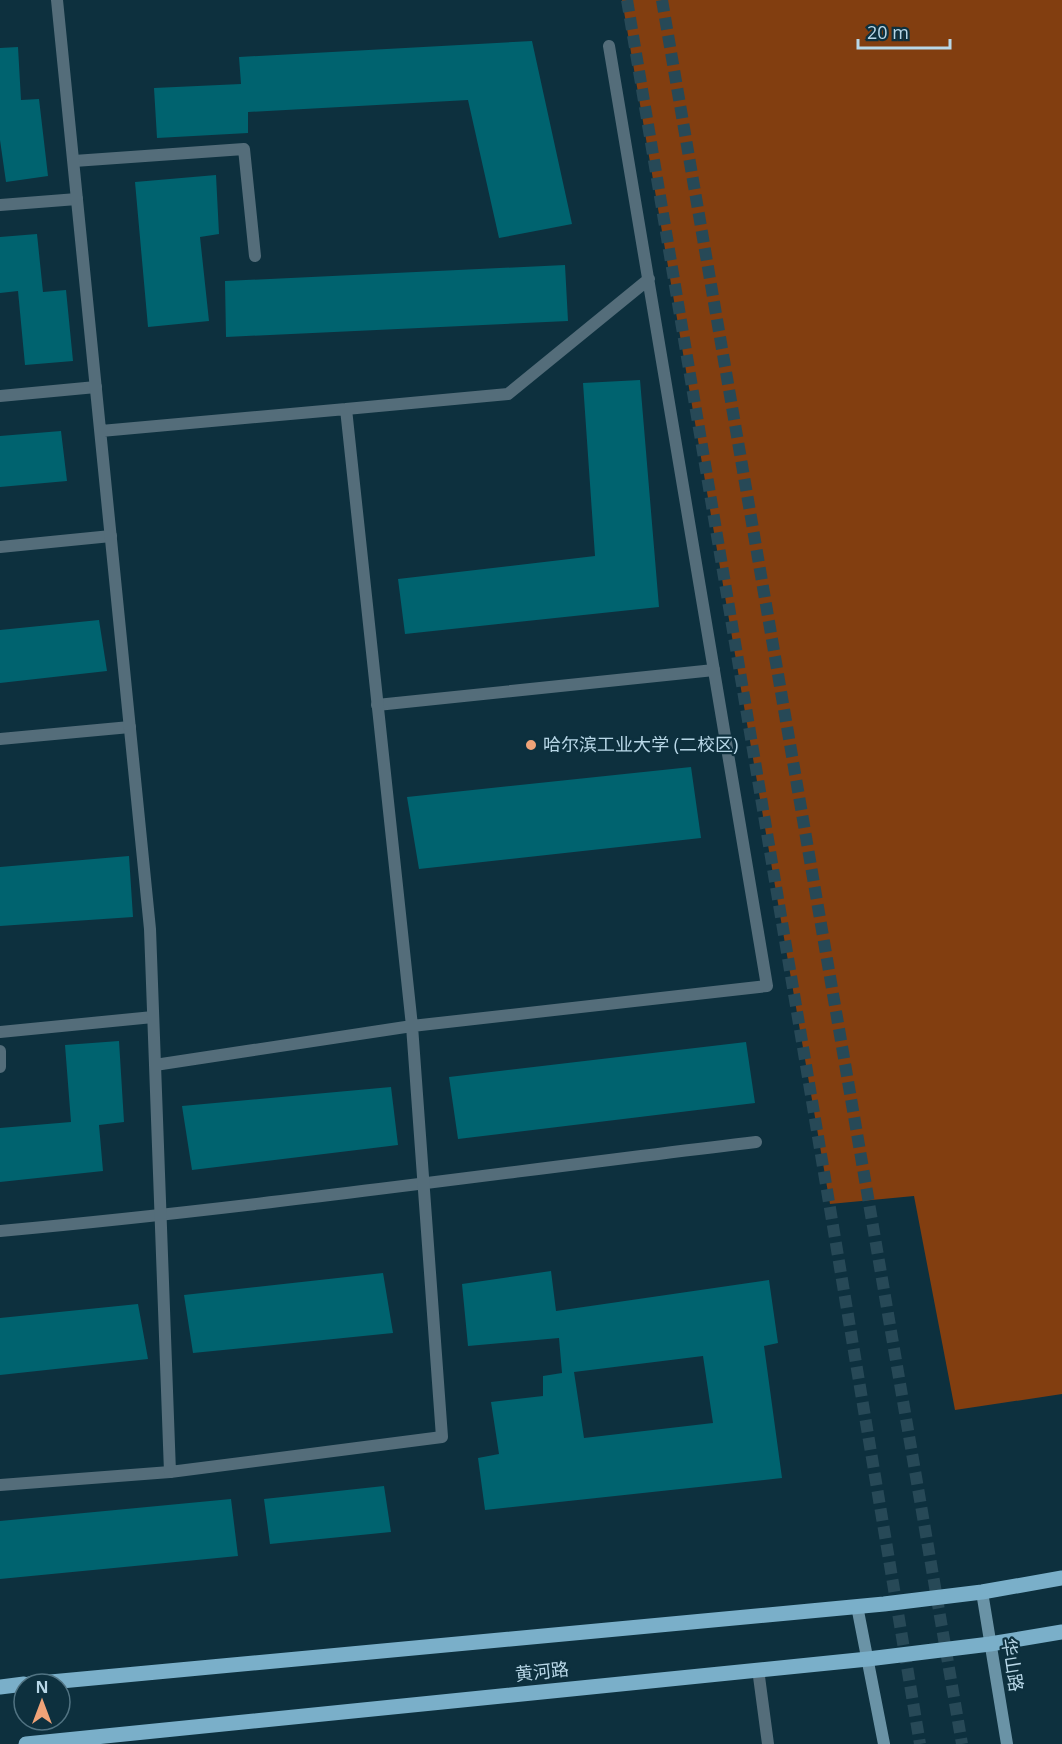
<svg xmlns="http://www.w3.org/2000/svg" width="1062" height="1744" font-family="'Open Sans','Noto Sans SC',sans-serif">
<rect width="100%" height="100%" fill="#0d303e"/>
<path fill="#823e10" d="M622,0H1062V1394L955,1410L914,1196L830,1204Z"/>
<path fill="#00636f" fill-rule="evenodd" d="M532,41L572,224L499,238L468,100L248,112V133L157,138L154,88L241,84L239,57Z
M18,47L21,100L39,99L48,176L6,182L0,140V48Z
M216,175L219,234L200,237L209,321L148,327L135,182Z
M37,234L43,292L66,290L73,361L25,365L18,291L0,293V237Z
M565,265L568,321L226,337L225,281Z
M640,380L659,607L405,634L398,579L595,556L583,383Z
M61,431L67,481L0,487V436Z
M99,620L107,671L0,683V630Z
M691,767L701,838L419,869L407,797Z
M129,856L133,917L0,926V867Z
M119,1041L124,1122L99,1125L103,1171L0,1182V1128L71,1122L65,1045Z
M746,1042L755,1103L458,1139L449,1077Z
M391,1087L398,1145L192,1170L182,1106Z
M551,1271L556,1311L769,1280L778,1343L764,1346L782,1478L485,1510L478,1458L499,1454L491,1402L543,1396V1376L562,1373L559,1338L468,1346L462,1284ZM703,1356L713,1423L584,1438L574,1372Z
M383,1273L393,1333L193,1353L184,1295Z
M138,1304L148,1359L0,1375V1318Z
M384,1486L391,1532L270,1544L264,1499Z
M231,1499L238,1556L0,1579V1521Z"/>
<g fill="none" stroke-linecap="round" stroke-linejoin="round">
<path stroke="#274957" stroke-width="12" stroke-dasharray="12 6" stroke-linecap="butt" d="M627,0L920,1744
M662,0L962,1744"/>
<path stroke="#546d7a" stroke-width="12" d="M74,161L244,149L255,256
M0,205L77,199
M0,396L96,387
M0,547L111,536
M377,705L714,670
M0,739L130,727
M0,1032L153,1017
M0,1051V1067
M0,1231C253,1208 504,1172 756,1142
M0,1485L170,1472"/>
<path stroke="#546d7a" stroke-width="12" d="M57,0L150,929L170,1472L442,1437L412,1026L346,409L101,431
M346,409L508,394L649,279
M155,1065L412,1026L767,986L609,46
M758,1669L768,1744"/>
<path stroke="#6a93a6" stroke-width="12" d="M982,1592L1007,1744
M857,1606L884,1744"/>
<path stroke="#7aafc9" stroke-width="15" d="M29,1684L884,1604L982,1592L1062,1578
M0,1687L24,1684
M26,1744L868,1659L990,1644L1062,1632"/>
</g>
<circle fill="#f0a378" stroke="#0d303e" stroke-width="2" cx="531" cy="745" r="6"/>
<g text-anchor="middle" stroke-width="4.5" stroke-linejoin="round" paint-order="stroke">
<g font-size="18" fill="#b8d7e7" stroke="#0d303e" text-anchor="start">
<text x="543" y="751">哈尔滨工业大学 (二校区)</text>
</g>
<g font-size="18" fill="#b8d7e7" stroke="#0d303e">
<text transform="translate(1012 1665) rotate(81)" y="6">华山路</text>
<text transform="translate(542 1672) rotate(-6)" y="6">黄河路</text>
</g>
</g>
<g transform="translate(42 1702)"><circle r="28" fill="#0d303e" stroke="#517382" stroke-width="1.5"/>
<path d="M0-4.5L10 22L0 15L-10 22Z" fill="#f0a378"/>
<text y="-9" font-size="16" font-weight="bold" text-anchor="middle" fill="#b8d7e7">N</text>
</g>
<path d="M858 39v9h92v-9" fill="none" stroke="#b8d7e7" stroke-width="3"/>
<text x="867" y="39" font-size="18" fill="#b8d7e7" stroke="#0d303e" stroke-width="4.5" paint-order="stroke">20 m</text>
</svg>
